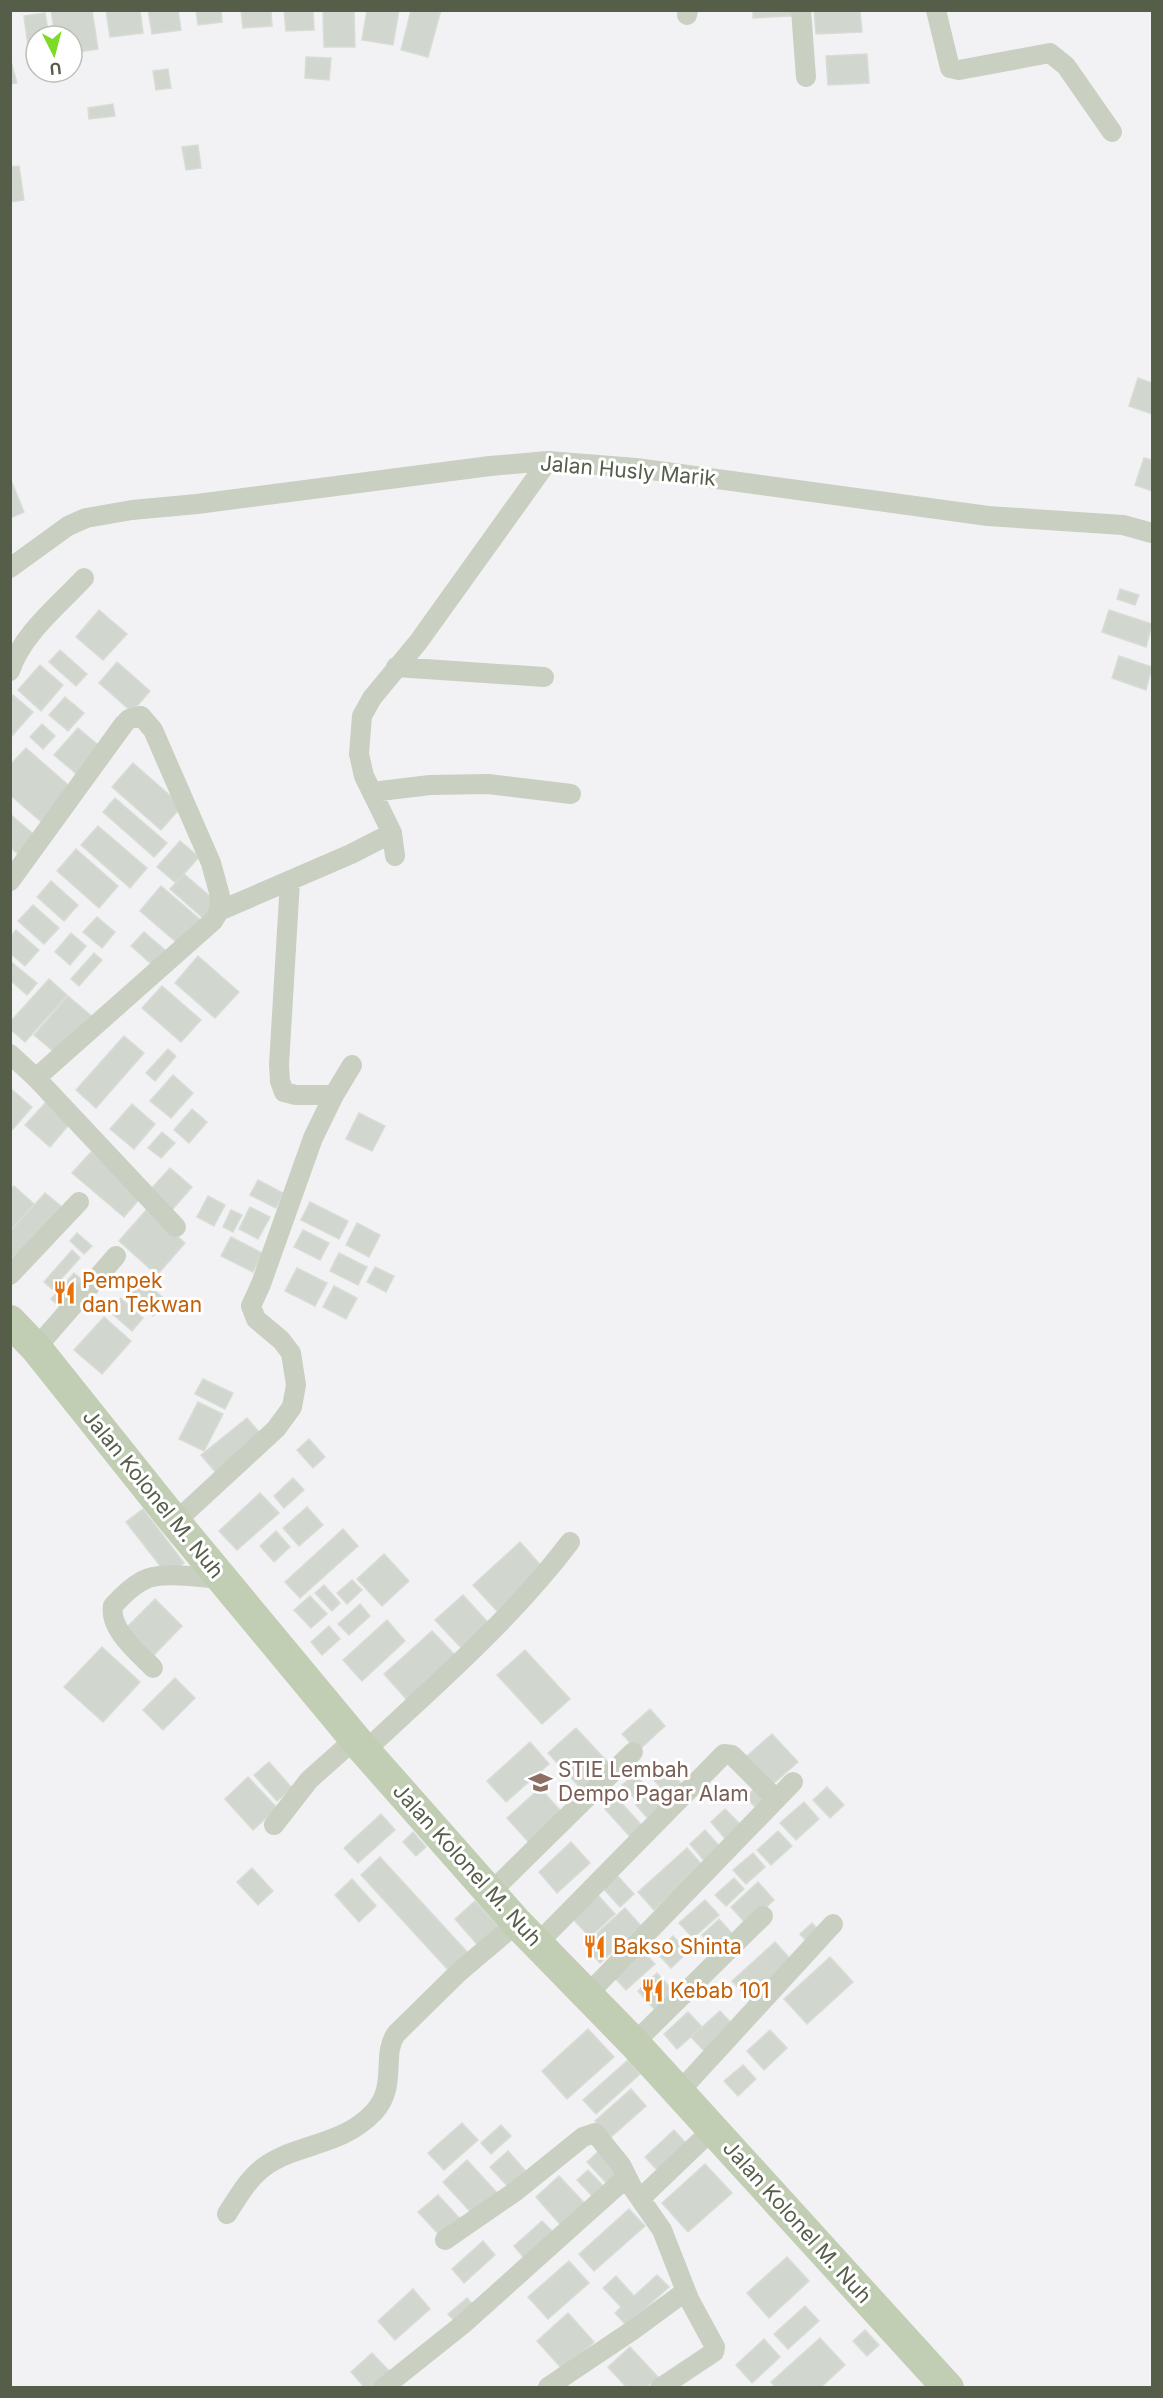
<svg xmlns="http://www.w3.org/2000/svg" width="1163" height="2398" font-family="Inter,sans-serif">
<rect width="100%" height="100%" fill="#f2f2f4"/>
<path fill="#d1d6cf" stroke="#d8dcd6" stroke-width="1.5" d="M51,10H92L98,49L72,53V36H55Z
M106,10H140L143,33L110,37Z
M148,10H178L181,30L152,34Z
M196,10H221L222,22L198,25Z
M241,10H271L272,26L243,28Z
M284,10H313L314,30L286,31Z
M323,10H354L355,47H324Z
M367,10H399L393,45L362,40Z
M411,10H441L428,57L401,50Z
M753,10H792V16L753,18Z
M814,10H860L862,32L816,34Z
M45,13L49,36H36V69H31L24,16Z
M867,54L869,83L828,85L826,56Z
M306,57L331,58L329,80L305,78Z
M10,58L17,83L10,84Z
M168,69L171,88L156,90L153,71Z
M113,104L115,116L89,119L88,108Z
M198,145L201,168L186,170L182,147Z
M19,166L24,200L10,202V167Z
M1138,378L1152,383V414L1129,406Z
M1144,458L1152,460V491L1135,485Z
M10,478L24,512L10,518Z
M1120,589L1139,595L1135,605L1117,599Z
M99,610L127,634L103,660L76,637Z
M1109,610L1152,624L1146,647L1102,632Z
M60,650L87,674L76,686L49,662Z
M1119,656L1152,667L1146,690L1112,678Z
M117,662L150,691L132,712L99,683Z
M40,665L63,685L41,711L18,690Z
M13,695L33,712L12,736L10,734V698Z
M65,697L84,713L68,731L49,715Z
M42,724L55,736L43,749L30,737Z
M78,728L104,750L80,777L54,755Z
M26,748L75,791L45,825L10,795V765Z
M133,763L182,806L161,830L112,787Z
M115,798L167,843L154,857L103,812Z
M10,814L38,838L21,857L10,847Z
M98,826L147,868L130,888L81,845Z
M180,841L199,857L176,883L157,867Z
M76,849L118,886L99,908L57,871Z
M184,874L218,903L204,919L170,889Z
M51,881L78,905L64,921L37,897Z
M161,886L203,922L182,947L140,911Z
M33,905L59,928L44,944L18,921Z
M97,917L115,932L102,948L83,932Z
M16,930L39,950L25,966L10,953V937Z
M144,932L171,955L158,970L131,946Z
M71,933L86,946L70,965L55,952Z
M94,953L102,960L79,986L71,979Z
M198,956L239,992L215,1018L175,983Z
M10,961L37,983L27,995L10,980Z
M49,979L67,995L25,1042L10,1029V1022Z
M162,986L201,1020L181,1042L142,1008Z
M68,996L94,1018L60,1057L34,1035Z
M124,1036L144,1053L96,1108L76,1090Z
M168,1049L176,1056L155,1081L146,1073Z
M173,1075L193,1093L171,1118L150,1101Z
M10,1088L32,1107L13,1129L10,1127Z
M48,1100L72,1121L50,1147L25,1125Z
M132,1104L155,1124L134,1149L110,1129Z
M192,1109L207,1122L189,1143L174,1130Z
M359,1113L385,1126L372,1151L346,1139Z
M162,1132L175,1143L161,1158L148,1148Z
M91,1152L142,1196L124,1217L72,1173Z
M170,1168L192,1187L172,1210L150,1190Z
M258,1180L283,1193L276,1208L250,1195Z
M14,1186L34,1204L10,1231V1191Z
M45,1193L66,1210L20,1263L10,1254V1232Z
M208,1196L225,1205L214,1226L197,1217Z
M310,1202L348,1221L339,1239L301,1220Z
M250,1207L270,1217L258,1239L239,1229Z
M147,1209L185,1243L157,1275L119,1241Z
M231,1210L242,1215L233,1232L223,1227Z
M357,1223L380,1235L369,1257L346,1245Z
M303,1230L329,1243L320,1260L294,1247Z
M77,1233L92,1246L84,1254L70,1241Z
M231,1237L262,1253L253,1272L221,1256Z
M72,1250L80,1258L52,1289L44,1282Z
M339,1253L367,1267L358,1285L330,1271Z
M375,1267L394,1276L386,1292L367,1282Z
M297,1268L327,1283L315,1306L285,1291Z
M74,1273L88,1285L65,1311L51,1299Z
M138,1276L167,1301L153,1316L125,1291Z
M334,1286L357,1298L346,1319L323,1307Z
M121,1298L143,1318L132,1331L109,1311Z
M104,1317L131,1341L102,1374L74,1350Z
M203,1379L233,1393L225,1409L195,1394Z
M198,1402L223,1414L204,1451L179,1439Z
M247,1418L264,1438L218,1475L201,1455Z
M309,1439L325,1457L313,1468L297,1450Z
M293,1478L304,1490L284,1508L274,1496Z
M260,1493L279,1513L237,1550L219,1531Z
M307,1507L323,1525L299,1546L283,1528Z
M143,1509L184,1563L168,1576L126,1522Z
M343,1529L358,1546L300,1598L285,1582Z
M276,1531L290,1547L274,1562L260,1546Z
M520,1542L544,1569L497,1611L473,1585Z
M384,1554L409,1581L382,1606L357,1579Z
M352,1580L362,1590L347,1604L337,1593Z
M324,1585L340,1603L332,1611L315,1593Z
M463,1595L493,1628L466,1653L435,1620Z
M310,1596L327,1614L311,1628L294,1610Z
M155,1599L182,1626L154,1655L126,1628Z
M360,1604L370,1616L349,1635L338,1624Z
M387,1620L405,1641L362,1681L343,1660Z
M329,1626L340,1639L322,1655L311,1642Z
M432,1631L456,1656L407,1700L384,1674Z
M102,1647L140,1682L103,1722L64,1687Z
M525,1650L570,1699L542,1724L497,1675Z
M175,1678L195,1698L163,1730L143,1710Z
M650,1709L665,1726L638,1751L622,1734Z
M576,1728L614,1769L586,1794L548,1753Z
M772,1734L798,1762L773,1784L747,1756Z
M530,1742L549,1764L506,1802L487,1781Z
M269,1762L292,1788L277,1801L254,1775Z
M665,1765L686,1789L673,1801L652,1778Z
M635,1774L649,1790L638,1802L622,1785Z
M248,1777L277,1808L253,1830L225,1799Z
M757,1786L769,1799L758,1810L746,1797Z
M827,1787L844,1805L830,1818L813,1800Z
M540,1788L566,1817L533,1847L507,1818Z
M652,1791L668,1808L652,1823L636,1805Z
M617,1798L645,1829L633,1840L605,1809Z
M804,1802L819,1819L796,1840L780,1823Z
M725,1809L743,1827L727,1841L711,1822Z
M381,1814L395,1830L358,1863L344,1848Z
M705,1830L722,1849L706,1863L690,1844Z
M778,1831L792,1846L771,1865L757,1850Z
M413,1832L426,1847L416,1856L403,1842Z
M571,1842L590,1863L557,1893L539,1872Z
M687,1848L703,1866L654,1910L638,1892Z
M753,1853L765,1867L746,1884L733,1870Z
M380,1857L469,1954L450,1972L361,1875Z
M252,1868L273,1891L258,1905L237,1882Z
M615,1873L634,1894L620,1907L601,1886Z
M734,1878L744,1889L726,1906L715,1895Z
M352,1879L376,1906L359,1922L335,1895Z
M758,1882L774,1900L747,1925L731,1907Z
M596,1893L615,1914L590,1937L570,1916Z
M705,1900L719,1915L693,1938L679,1923Z
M475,1901L504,1932L483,1951L455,1919Z
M625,1908L641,1926L600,1963L584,1945Z
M719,1919L735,1937L718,1952L702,1935Z
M812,1923L822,1934L810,1945L800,1934Z
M673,1936L688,1952L671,1968L656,1952Z
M775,1942L795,1964L752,2003L732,1981Z
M641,1949L655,1964L626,1990L612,1975Z
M830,1957L853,1982L807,2024L784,1999Z
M657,1973L676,1994L656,2011L638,1991Z
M720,2011L736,2028L707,2054L691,2037Z
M688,2012L702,2027L677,2049L664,2034Z
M588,2029L614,2057L567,2099L542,2071Z
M770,2030L787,2048L764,2070L747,2051Z
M628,2060L640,2074L596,2114L583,2100Z
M743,2065L756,2079L738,2096L724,2081Z
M631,2089L646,2106L610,2138L595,2121Z
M462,2123L478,2140L444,2170L428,2153Z
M501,2125L511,2136L491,2154L481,2143Z
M674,2130L690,2148L661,2174L645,2157Z
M601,2149L625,2176L611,2188L587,2162Z
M508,2151L529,2175L512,2191L490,2167Z
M467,2160L500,2196L476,2218L443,2182Z
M705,2164L732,2193L688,2232L662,2203Z
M588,2170L608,2191L597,2201L577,2180Z
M559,2176L589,2208L565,2230L536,2197Z
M438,2195L463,2222L444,2240L418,2212Z
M629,2209L645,2226L594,2271L579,2254Z
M542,2221L554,2233L525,2259L514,2246Z
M483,2241L495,2255L464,2283L452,2269Z
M787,2257L809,2281L769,2318L747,2293Z
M569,2261L589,2283L548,2319L528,2297Z
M657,2275L669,2287L626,2325L615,2313L621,2307L603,2288L616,2276L634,2296Z
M413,2289L430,2309L395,2340L378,2321Z
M467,2298L477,2309L459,2326L448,2314Z
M805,2306L819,2321L788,2349L774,2334Z
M568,2313L594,2342L563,2370L537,2341Z
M865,2330L879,2345L867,2356L853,2341Z
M820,2338L845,2365L820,2388H776L771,2382Z
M764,2339L780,2357L752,2383L736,2365Z
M630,2347L658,2377L646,2388H627L608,2367Z
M372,2353L394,2376L381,2388H365L351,2372Z"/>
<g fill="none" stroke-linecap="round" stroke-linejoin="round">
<path stroke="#c9cfc1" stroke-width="20" d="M801,10L806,77
M936,10L950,68L959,70L1050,53L1066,66L1112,132
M687,15L688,10
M10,568L68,526L86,518L132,510L197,504L490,466L548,461L636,468L988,516L1123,525L1152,533
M396,667L544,677
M10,671C22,634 58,606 84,578
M372,792L430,785L488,784L571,794
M392,833L395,856
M10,881L124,724L129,719L141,716L153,730L211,863L220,896L219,911L213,921L36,1078
M290,881L279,1065L280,1081L284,1092L296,1095H334
M219,911L351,854L392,833L364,776L359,754L362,716L372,698L419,641L548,461
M10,1054L36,1078L176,1227
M10,1275L79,1202
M36,1348L116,1256
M175,1522L276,1429L292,1407L296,1385L291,1353L281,1340L256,1319L251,1306L261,1284L313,1138L334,1095L352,1065
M153,1668C138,1652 109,1630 113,1606C121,1597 131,1587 142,1581C159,1570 202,1578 222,1579
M365,1751C436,1684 511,1620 570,1542
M274,1825L309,1780L355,1739
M490,1893L633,1752
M538,1943L724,1754L732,1755L776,1799
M587,1995L793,1782
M634,2043L763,1916
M678,2093L833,1924
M641,2198L712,2130
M227,2214C238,2197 248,2179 264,2167C299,2142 341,2147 374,2112C398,2086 381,2055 396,2034L459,1972L517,1923
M445,2240L516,2191L583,2137L595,2133L621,2165L632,2187L662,2230L689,2299L715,2347L714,2352L660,2388
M548,2387L633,2330L686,2291
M383,2388L462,2325L627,2177"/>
<path stroke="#c2ceb3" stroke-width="32" d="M10,1321L36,1348L175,1522L365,1751L517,1923L634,2043L948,2388"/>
</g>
<defs>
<symbol id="restaurant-bare" viewBox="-9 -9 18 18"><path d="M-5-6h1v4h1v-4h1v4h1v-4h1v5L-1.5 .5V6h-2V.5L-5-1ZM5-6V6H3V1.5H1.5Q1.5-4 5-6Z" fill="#e8710a" stroke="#fff" stroke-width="2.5" paint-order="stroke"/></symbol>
<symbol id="university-bare" viewBox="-9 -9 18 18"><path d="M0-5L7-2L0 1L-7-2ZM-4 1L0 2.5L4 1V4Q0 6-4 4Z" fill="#8d6e63" stroke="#fff" stroke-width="2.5" paint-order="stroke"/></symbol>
</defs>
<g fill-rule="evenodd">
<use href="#restaurant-bare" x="48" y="1276" width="33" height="33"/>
<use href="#university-bare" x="524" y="1766" width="33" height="33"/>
<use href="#restaurant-bare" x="578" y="1930" width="33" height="33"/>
<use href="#restaurant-bare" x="636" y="1974" width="33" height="33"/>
</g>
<g text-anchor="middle" stroke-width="6" stroke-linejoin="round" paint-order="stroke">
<g font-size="21" fill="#565e4a" stroke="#fff">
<text transform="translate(628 471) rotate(5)" y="7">Jalan Husly Marik</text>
<text transform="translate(153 1494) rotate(51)" y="7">Jalan Kolonel M. Nuh</text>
<text transform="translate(467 1865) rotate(48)" y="7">Jalan Kolonel M. Nuh</text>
<text transform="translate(797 2222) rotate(48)" y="7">Jalan Kolonel M. Nuh</text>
</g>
<g font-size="21" fill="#c56008" stroke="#fff" text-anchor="start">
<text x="82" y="1288">Pempek<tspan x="82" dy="24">dan Tekwan</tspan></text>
<text x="613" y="1954">Bakso Shinta</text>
<text x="670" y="1998">Kebab 101</text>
</g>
<g font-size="21" fill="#785e54" stroke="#fff" text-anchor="start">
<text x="558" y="1777">STIE Lembah<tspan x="558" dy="24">Dempo Pagar Alam</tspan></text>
</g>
</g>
<rect width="1163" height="2398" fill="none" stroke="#565e4a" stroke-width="24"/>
<g transform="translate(54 54) rotate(174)"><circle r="28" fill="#ffffff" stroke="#bbbfb7" stroke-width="1.5"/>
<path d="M0-4.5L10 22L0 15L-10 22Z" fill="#7cdb25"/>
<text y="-9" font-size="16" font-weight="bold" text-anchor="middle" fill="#565e4a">U</text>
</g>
</svg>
